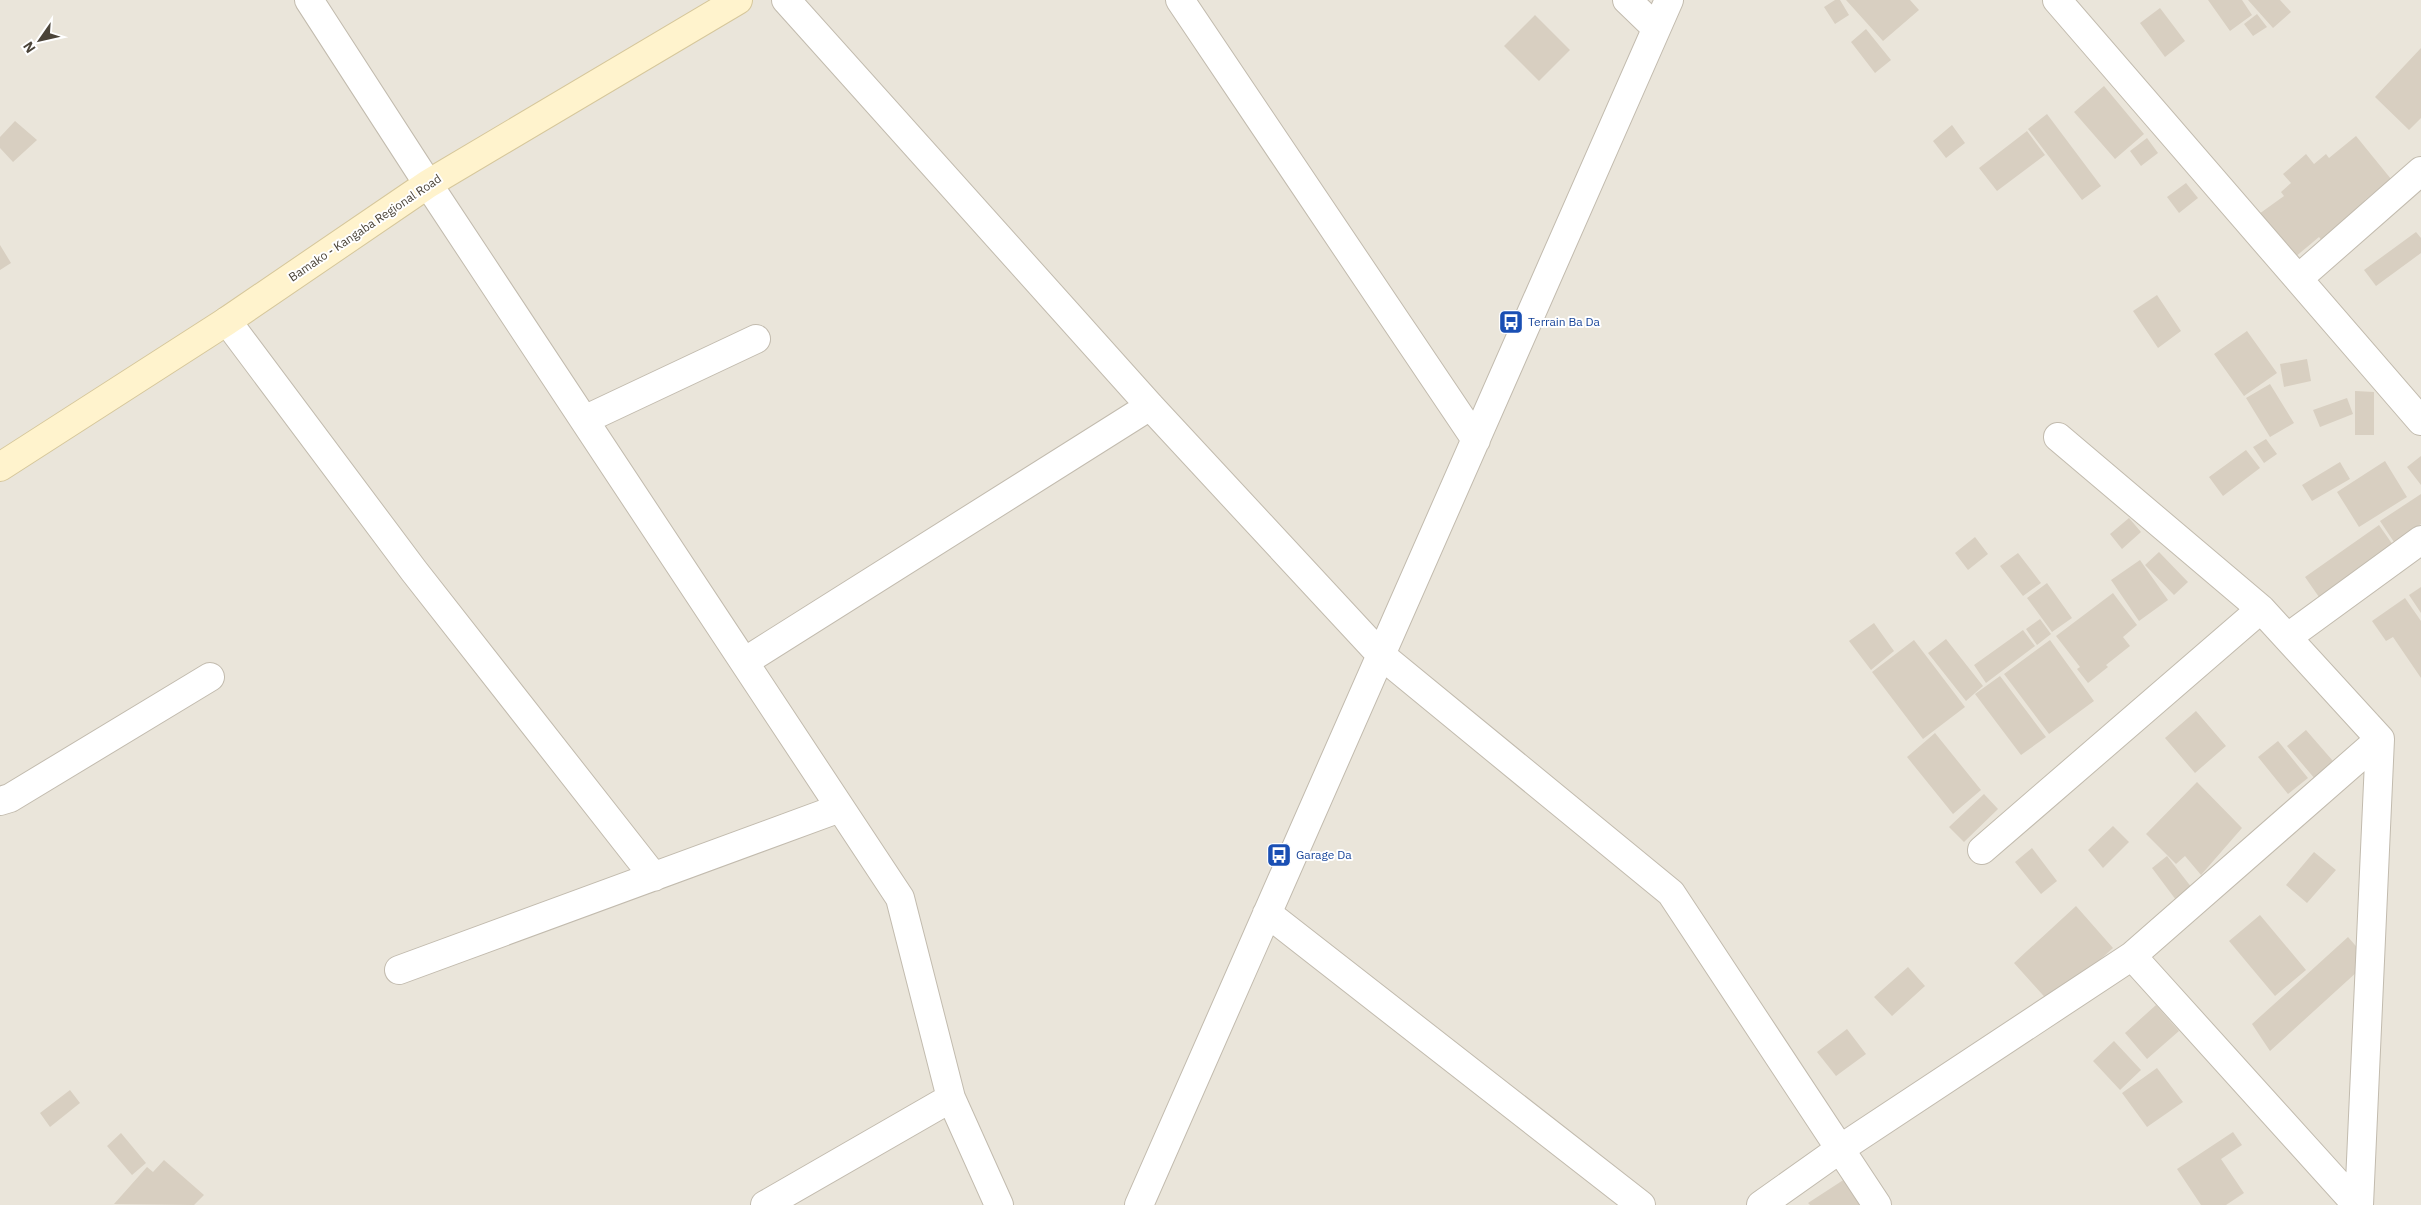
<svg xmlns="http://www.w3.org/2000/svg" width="2421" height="1205" font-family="'IBM Plex Sans',sans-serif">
<rect width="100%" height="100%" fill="#f6f3ec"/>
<path fill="#eae5da" d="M0,0H2421V1205H0Z"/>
<path fill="#d8cfc1" d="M1835,0H1840L1849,15L1835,24L1824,7Z
M1846,0H1910L1919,10L1883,41Z
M2208,0H2242L2252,15L2230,31Z
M2248,0H2280L2291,12L2273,28Z
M2160,8L2185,41L2165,57L2140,23Z
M2257,14L2267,27L2253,36L2244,24Z
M1535,15L1570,50L1539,81L1504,46Z
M1866,29L1891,60L1875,73L1851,42Z
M2421,48V118L2409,130L2375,97Z
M2104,86L2144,134L2115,159L2074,112Z
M2047,114L2101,186L2082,200L2028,129Z
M15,121L37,140L13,162L0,148V137Z
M1952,125L1965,143L1946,158L1933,141Z
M2027,131L2045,155L1997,191L1979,168Z
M2356,136L2391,179L2365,200L2369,205L2323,242L2319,237L2294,258L2259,214L2284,196L2281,192L2291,183L2283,174L2306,154L2314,164L2326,154L2329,158Z
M2147,138L2158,153L2141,166L2130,151Z
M2186,183L2198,198L2179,213L2167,197Z
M2416,232L2421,238V253L2376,286L2364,270Z
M0,245L11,263L0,270Z
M2157,295L2181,331L2158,348L2133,311Z
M2247,331L2277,373L2244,396L2214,354Z
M2307,359L2311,381L2284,387L2280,364Z
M2270,384L2294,423L2270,437L2246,398Z
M2355,391L2374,392V435H2355Z
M2347,398L2353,414L2320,427L2313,410Z
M2266,439L2277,454L2264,463L2253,447Z
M2246,450L2260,468L2223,496L2209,477Z
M2421,456V485L2407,467Z
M2385,461L2407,497L2359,527L2337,492Z
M2340,462L2350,479L2312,501L2302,485Z
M2421,494V524L2394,542L2380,521Z
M2129,518L2141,532L2122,549L2110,534Z
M2379,525L2393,545L2319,597L2305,577Z
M1975,537L1988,554L1968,570L1955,553Z
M2159,552L2188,582L2174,595L2145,565Z
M2018,553L2041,583L2023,596L2000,566Z
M2140,560L2168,600L2139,621L2111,580Z
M2047,583L2072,618L2052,632L2027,598Z
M2421,587V613L2409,595Z
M2113,593L2137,625L2123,637L2130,646L2106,665L2108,667L2088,683L2077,669L2080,667L2056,636Z
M2405,598L2421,621V678L2393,637L2386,641L2372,621Z
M2040,619L2051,634L2037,645L2026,629Z
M1874,623L1894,651L1871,670L1849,641Z
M2023,630L2035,646L1986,683L1974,665Z
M1946,639L1983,686L1966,701L1928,653Z
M1914,640L1965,707L1923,739L1872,672Z
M2050,640L2094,701L2049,734L2004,674Z
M2000,676L2046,737L2021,755L1975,694Z
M2196,711L2226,746L2195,773L2165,738Z
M2306,730L2346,776L2327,793L2287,746Z
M1935,733L1981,790L1953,814L1907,757Z
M2278,741L2308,778L2288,794L2258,757Z
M2197,782L2242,828L2201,875L2185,856L2176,864L2146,834Z
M1984,794L1998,809L1964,842L1949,827Z
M2113,826L2129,842L2103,868L2088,850Z
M2032,848L2057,881L2041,894L2015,862Z
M2314,852L2336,870L2307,903L2286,885Z
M2167,856L2192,888L2176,900L2152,868Z
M2076,906L2113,948L2051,1004L2014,963Z
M2260,915L2306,970L2275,996L2229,941Z
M2348,937L2369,961L2270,1051L2252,1024Z
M1908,967L1925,986L1892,1016L1874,997Z
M2156,1005L2179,1031L2147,1059L2125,1033Z
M1847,1029L1866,1054L1836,1076L1817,1052Z
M2114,1041L2141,1070L2120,1090L2093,1061Z
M2157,1068L2183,1102L2147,1127L2122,1093Z
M70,1090L80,1103L50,1127L40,1113Z
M2233,1132L2242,1145L2221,1159L2244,1193L2226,1205H2201L2177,1169Z
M121,1133L146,1163L132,1175L107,1146Z
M164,1160L204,1195L194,1205L114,1204L147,1167L153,1172Z
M1848,1177L1866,1205H1810L1808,1203Z"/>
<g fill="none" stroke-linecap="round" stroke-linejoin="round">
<defs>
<path id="street" d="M309,0L428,184L900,898L951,1098L999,1205
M786,0L1150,406L1381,655L1671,893L1877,1205
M1180,0L1476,440
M1627,0L1656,28
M2057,0L2421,421
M2299,278L2421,171
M227,321L414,571L654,877
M584,420L756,339
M2058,437L2261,609L2380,739L2359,1205
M2288,637L2421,540
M744,662L1150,406
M0,801L10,798L210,677
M1982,850L2261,609
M1267,913L1641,1205
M2132,956L2357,1205
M399,970L840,808
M765,1205L951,1098
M1139,1205L1669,0
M1761,1205L1840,1149L2132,956L2380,739"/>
<path id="secondary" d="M0,467L227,321L428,184L738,0"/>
</defs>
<use href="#street" stroke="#c2bbae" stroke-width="30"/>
<use href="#secondary" stroke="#d6c79b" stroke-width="30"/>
<use href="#street" stroke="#fff" stroke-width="28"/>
<use href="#secondary" stroke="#fff3cd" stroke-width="28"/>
</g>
<defs>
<symbol id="bus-square" viewBox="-11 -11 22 22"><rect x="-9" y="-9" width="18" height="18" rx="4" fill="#1a4fb4" stroke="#fff"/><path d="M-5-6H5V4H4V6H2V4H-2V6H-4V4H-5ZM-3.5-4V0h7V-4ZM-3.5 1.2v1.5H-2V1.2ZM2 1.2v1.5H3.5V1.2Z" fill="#fff"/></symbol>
</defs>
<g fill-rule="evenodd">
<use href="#bus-square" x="1497" y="308" width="28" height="28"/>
<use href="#bus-square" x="1265" y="841" width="28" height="28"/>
</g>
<g text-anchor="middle" stroke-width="4" stroke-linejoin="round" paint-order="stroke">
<g font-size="12" fill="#4b4439" stroke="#fff">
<text transform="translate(365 228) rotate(-34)" y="4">Bamako - Kangaba Regional Road</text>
</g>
<g font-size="12" fill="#164399" stroke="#fff" text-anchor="start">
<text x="1528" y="326">Terrain Ba Da</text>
<text x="1296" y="859">Garage Da</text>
</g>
</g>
<g transform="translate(40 40) rotate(236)" stroke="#ffffff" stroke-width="4" paint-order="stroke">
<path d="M0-4L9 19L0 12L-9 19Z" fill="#4b4439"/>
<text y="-8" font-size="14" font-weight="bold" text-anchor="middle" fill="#4b4439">N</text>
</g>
</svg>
